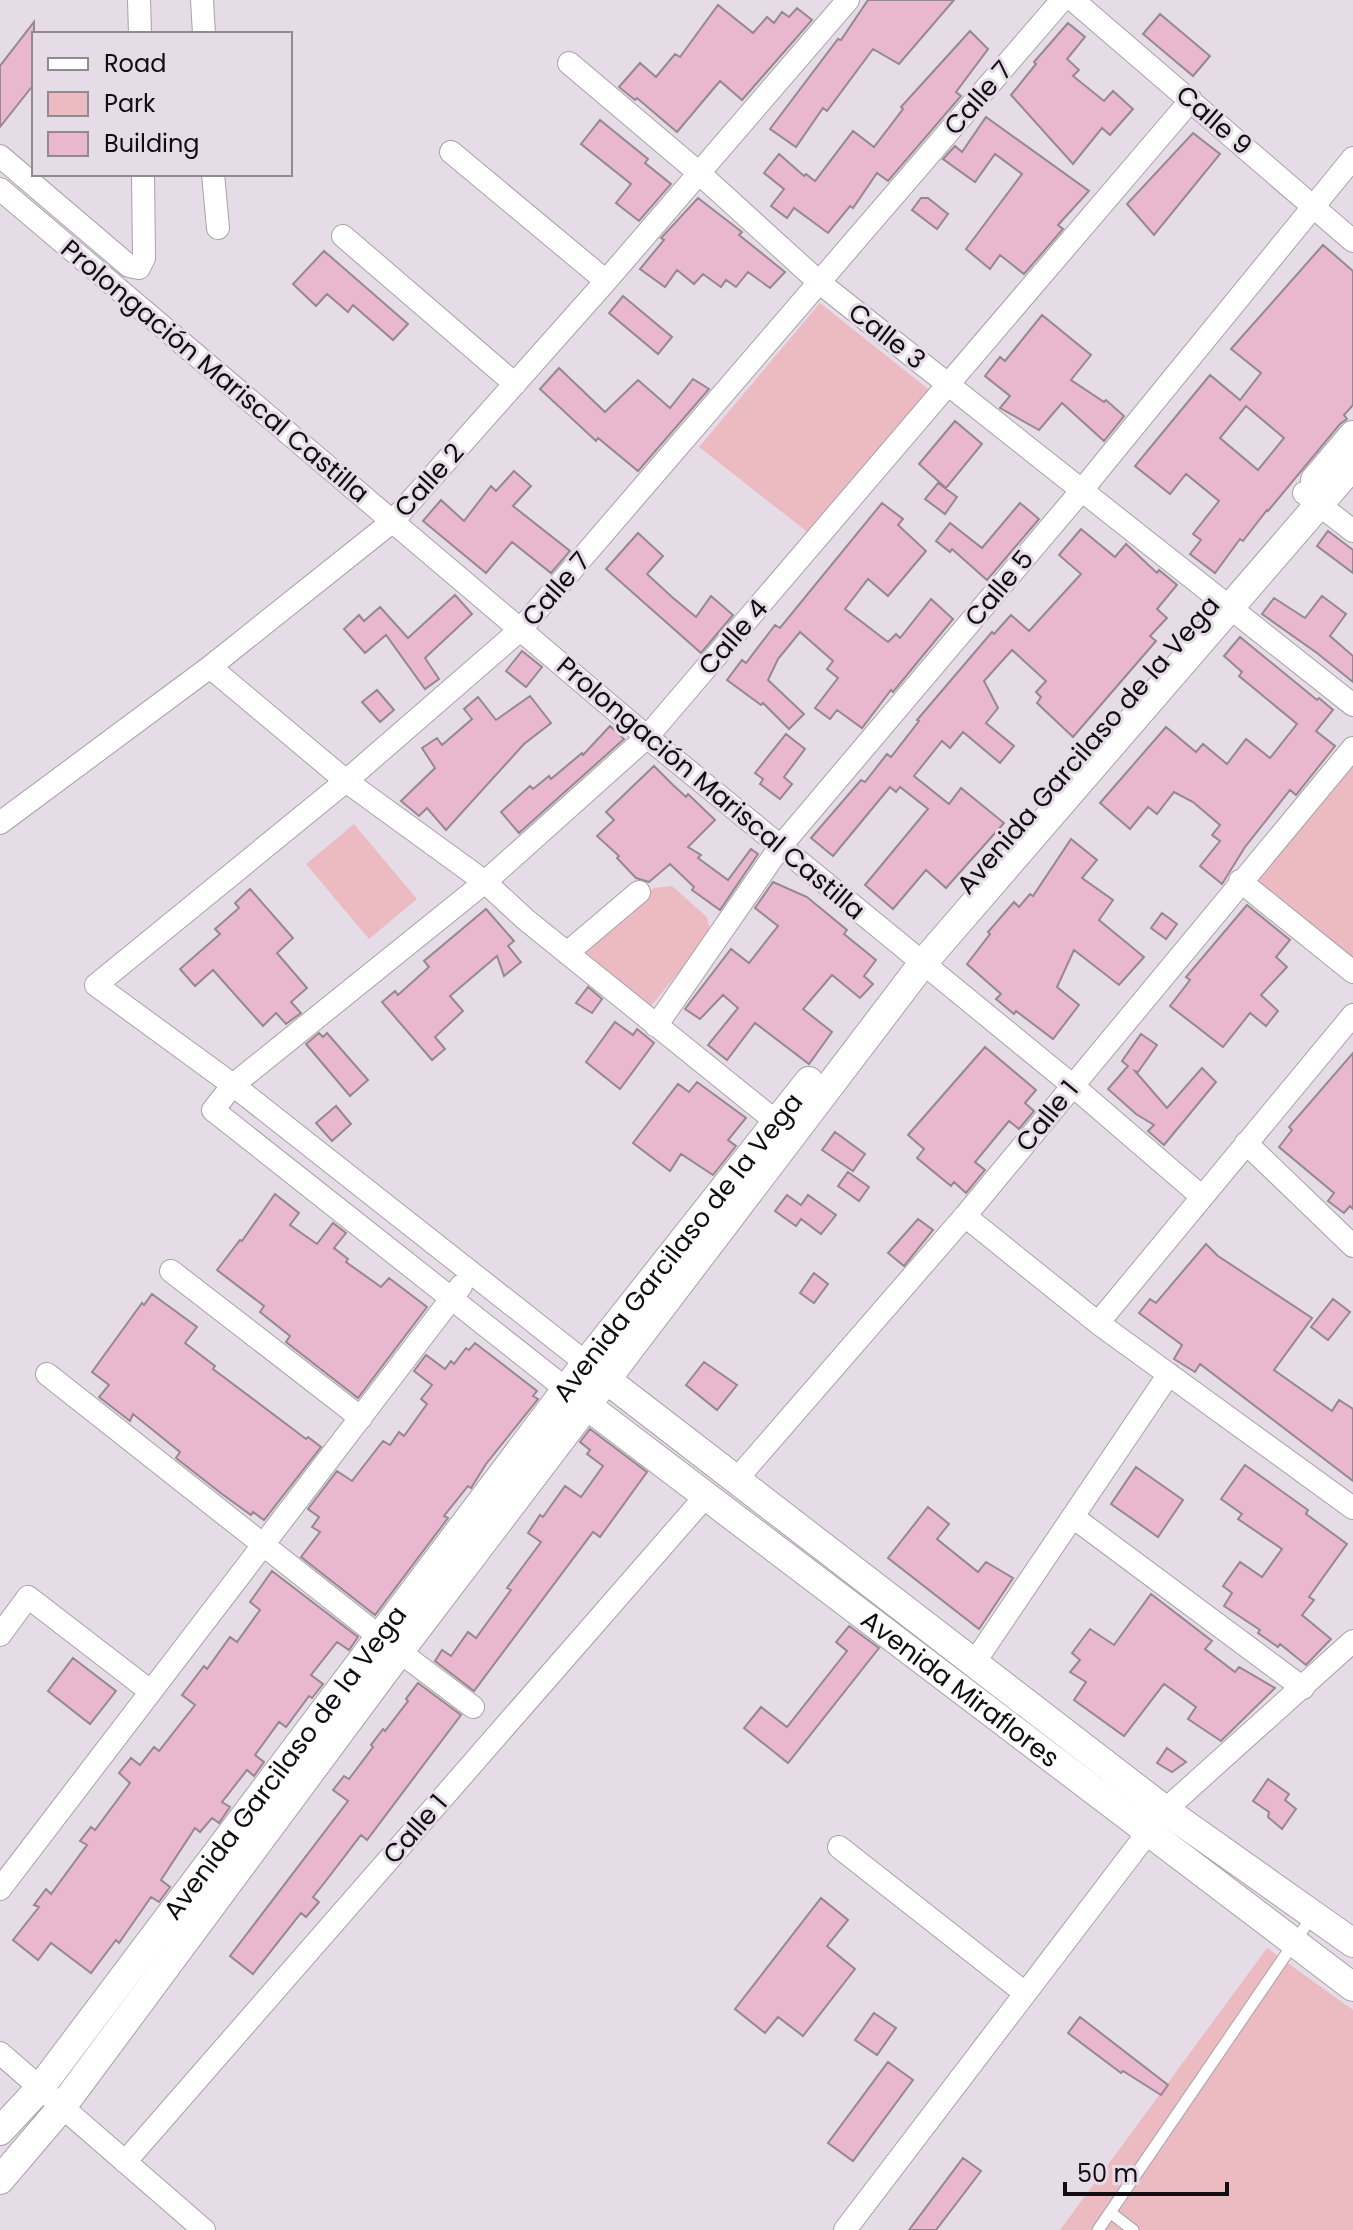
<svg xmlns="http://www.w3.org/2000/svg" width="1353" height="2230" font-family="Poppins,sans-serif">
<rect width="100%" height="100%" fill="#e6dce7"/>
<path fill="#ecbbc1" d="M820,303L932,392L810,534L699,447Z
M1353,764V958L1254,880Z
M354,824L417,899L369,939L306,864Z
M672,886L707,917L711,933L651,1006L647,1005L581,955L582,946L654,888Z
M1267,1948L1353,2010V2230H1060Z"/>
<path fill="#e9b7d0" stroke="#95898f" stroke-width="2" fill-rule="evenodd" d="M868,0H954L899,64L873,49L827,111L823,108L796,147L770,129L838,39L841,40Z
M718,5L753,33L767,17L774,23L782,12L789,17L797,8L812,20L742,100L720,81L677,132L637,98L635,100L619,87L640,63L656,77L675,54L680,57Z
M1160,14L1210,56L1193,76L1143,34Z
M34,22V84L0,127V66Z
M1068,23L1085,37L1067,59L1079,70L1073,76L1104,101L1113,91L1133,109L1110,135L1102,128L1073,164L1011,95L1036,64L1034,62Z
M970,31L988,49L956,92L961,96L888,181L877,173L853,208L850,206L828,233L794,208L787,218L771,206L784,189L764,173L779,154L804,176L806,174L815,181L853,131L874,147L903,109L901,107Z
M986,117L1089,191L1058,225L1063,229L1024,274L1000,255L990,269L966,249L1022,174L995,154L975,182L943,159L955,146L962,152Z
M600,120L648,159L645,163L671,184L639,221L616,203L631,184L581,144Z
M1193,133L1220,154L1154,235L1127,204Z
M698,198L742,232L739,235L785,272L770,288L748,272L736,287L726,280L721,287L703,274L694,284L677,270L665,287L640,269L664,240L661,238Z
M921,198H928L948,214L937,229L912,210Z
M1323,245L1353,271V405L1344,415L1347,419L1340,424L1268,511L1267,510L1243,541L1240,539L1215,573L1190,554L1201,540L1193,534L1219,501L1186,474L1170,494L1135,466L1210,375L1240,400L1261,373L1231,349ZM1246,406L1284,438L1258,470L1220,438Z
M324,251L408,324L393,340L353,305L348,312L327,294L316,306L293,284Z
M623,296L672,337L658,354L609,313Z
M1042,315L1091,355L1071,380L1104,402L1106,400L1124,416L1104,441L1062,403L1039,430L1000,408L1010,396L985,376L1000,357L1005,361Z
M559,368L605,412L638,380L670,408L693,379L709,389L638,471L598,438L596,441L540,389Z
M955,421L982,444L946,488L919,464Z
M514,471L531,486L513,506L570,551L551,573L512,542L486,573L423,521L441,500L464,521L491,486L496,491Z
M938,483L957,497L945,514L925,499Z
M882,503L903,519L898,525L926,551L888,596L868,579L845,609L888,642L896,634L900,638L931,599L953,619L893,692L891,690L862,728L837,710L830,719L815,708L838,678L827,669L833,661L800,632L778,659L768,680L804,714L789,729L763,703L761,705L727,680L742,660L746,663L775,625L780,628Z
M1020,503L1039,519L987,580L952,549L950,552L936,541L950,523L982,548Z
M1081,529L1115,557L1126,544L1157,573L1159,570L1177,585L1157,609L1167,618L1150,636L1156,641L1073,737L1037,703L1041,697L1036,692L1046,681L1012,650L984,681L998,708L986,723L1014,746L1000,763L963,732L950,748L942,741L914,776L949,804L961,788L1004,823L946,888L926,870L893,909L865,885L928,809L900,787L896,792L890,787L833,856L811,838L861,780L865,782L887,754L891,757L919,721L917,720L992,632L994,634L1011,615L1029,631L1081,574L1059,555Z
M1328,531L1353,550V573L1317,546Z
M638,533L663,556L647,574L672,597L696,617L711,596L733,615L701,653L606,569Z
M455,595L472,614L425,658L439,679L425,689L386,635L365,653L344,629L359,615L364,621L380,607L408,638Z
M1322,596L1346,614L1330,636L1353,656V682L1317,653L1262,614L1274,598L1305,618Z
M1240,637L1317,700L1319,698L1333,710L1316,731L1335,746L1296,795L1290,790L1245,847L1222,884L1200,866L1220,841L1212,835L1220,825L1193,802L1174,792L1157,814L1148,807L1130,829L1100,803L1166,727L1196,752L1203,744L1227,764L1246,739L1270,758L1297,724L1239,676L1242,672L1224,656Z
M522,651L542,667L526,687L506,671Z
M377,690L394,710L380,722L362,702Z
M530,696L551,723L524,744L446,830L427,808L419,816L401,801L435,768L422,748L437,738L442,745L472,719L464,709L478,697L496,720Z
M610,726L624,739L519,833L501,812L530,786L533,789L549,776L551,779L582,753L583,755Z
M786,734L805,749L784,777L792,784L780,799L760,784L763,779L755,773Z
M654,766L673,785L686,797L688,794L715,820L688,847L701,855L698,858L728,880L751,849L758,854L720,910L692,890L694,887L670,864L649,882L636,878L617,858L619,856L597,836L614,820L606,812Z
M1071,839L1097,860L1082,878L1113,900L1099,920L1144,957L1119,985L1074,950L1057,987L1079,1005L1053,1039L1016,1011L1014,1014L996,999L1001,994L967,964L990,934L988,932L1014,902L1019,907L1030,894L1033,896Z
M773,882L807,897L847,930L844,934L876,960L864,976L873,984L860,998L832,975L803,1009L832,1032L809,1064L755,1023L727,1060L708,1045L738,1008L723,995L700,1019L685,1009L731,949L749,963L778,926L755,908Z
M250,889L293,938L277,953L307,988L291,1002L301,1013L286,1024L276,1013L263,1026L213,970L195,986L180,969L220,934L215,929L239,908L235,903Z
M1247,905L1290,940L1276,957L1287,967L1261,995L1278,1011L1266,1026L1250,1013L1223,1047L1170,1006L1190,980L1186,977Z
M486,909L514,941L508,946L521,962L504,976L497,956L450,996L463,1011L435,1037L445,1049L432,1060L382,1002L395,991L398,995L429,967L424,961Z
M1162,913L1177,924L1166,939L1151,928Z
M588,987L602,999L592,1013L576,1003Z
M615,1022L633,1035L637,1029L654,1043L620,1089L586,1062Z
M319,1033L323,1037L327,1033L368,1080L350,1096L306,1044Z
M1141,1034L1157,1045L1138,1072L1135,1071L1167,1108L1202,1068L1216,1082L1164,1145L1148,1131L1154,1125L1136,1114L1108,1089L1128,1066L1122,1061Z
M985,1047L1036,1090L1025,1103L1034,1111L1019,1129L1009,1121L975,1162L985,1170L966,1193L954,1182L951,1186L917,1158L924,1149L908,1135Z
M1353,1053V1209L1350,1206L1344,1213L1328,1201L1334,1193L1279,1147L1292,1130L1289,1127Z
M697,1082L746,1118L728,1140L736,1146L713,1175L681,1154L670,1171L633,1143L678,1084L689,1092Z
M336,1106L351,1124L332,1141L316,1123Z
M835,1132L865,1154L853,1171L822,1150Z
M848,1172L869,1187L859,1201L838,1186Z
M275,1194L299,1213L290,1225L317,1244L333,1223L346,1233L334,1248L348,1259L346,1262L381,1287L389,1278L427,1307L358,1398L286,1342L290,1336L260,1312L264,1306L217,1270L240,1240L242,1241Z
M787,1195L801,1205L808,1195L836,1215L821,1234L801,1219L796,1226L775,1211Z
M918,1219L933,1230L904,1266L888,1253Z
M1206,1244L1218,1256L1312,1318L1274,1370L1332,1411L1339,1400L1353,1409V1481L1200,1364L1195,1372L1174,1359L1182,1345L1139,1313L1150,1299L1156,1303Z
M814,1273L828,1284L814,1303L800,1293Z
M152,1294L197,1327L185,1343L215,1366L213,1369L306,1439L308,1437L321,1447L264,1520L253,1512L251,1515L222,1494L176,1458L180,1452L133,1414L130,1421L99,1397L109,1385L92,1372L142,1303L144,1305Z
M1333,1299L1350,1312L1328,1340L1311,1327Z
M475,1343L537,1391L533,1396L538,1399L486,1464L471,1488L468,1486L444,1516L448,1518L375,1615L301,1557L320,1532L312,1527L319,1517L308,1509L337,1471L352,1481L383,1441L390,1445L399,1432L404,1436L427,1404L421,1399L432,1385L414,1371L426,1355L445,1369L451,1361L454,1364L466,1348L469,1350Z
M704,1362L737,1385L717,1410L686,1385Z
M590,1429L647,1472L600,1537L593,1532L474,1691L435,1661L442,1650L451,1656L468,1632L476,1638L511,1590L507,1588L541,1542L528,1533L540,1515L543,1517L565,1486L581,1497L603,1466L587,1454L590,1450L580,1442Z
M1245,1465L1308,1510L1306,1514L1347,1544L1309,1597L1314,1600L1302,1615L1331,1639L1306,1665L1280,1644L1278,1647L1258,1633L1260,1630L1224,1606L1232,1593L1223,1586L1240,1562L1262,1577L1282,1549L1238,1519L1242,1514L1221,1499Z
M1136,1467L1183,1500L1158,1537L1111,1504Z
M928,1507L949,1524L937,1539L978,1572L986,1562L1013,1578L979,1629L888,1558Z
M272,1571L358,1637L349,1650L337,1642L311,1675L323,1684L312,1698L309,1696L286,1727L279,1722L255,1755L264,1762L254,1776L247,1770L222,1802L230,1807L219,1823L212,1818L200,1832L195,1828L161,1880L170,1887L159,1902L151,1897L119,1943L116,1940L91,1973L51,1943L38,1960L13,1940L39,1907L34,1905L46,1889L51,1894L87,1845L80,1841L91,1827L95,1830L130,1783L119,1773L131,1758L140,1765L154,1747L159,1751L195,1705L182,1695L204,1666L207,1669L230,1637L237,1642L260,1610L250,1602Z
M1151,1594L1212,1641L1205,1649L1235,1672L1239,1667L1275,1688L1221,1741L1188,1719L1196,1707L1164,1684L1124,1736L1074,1700L1086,1682L1070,1672L1080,1660L1072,1653L1090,1629L1114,1645Z
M849,1626L879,1648L788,1763L744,1728L761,1707L787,1727L847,1651L836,1642Z
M73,1658L116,1691L90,1724L48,1691Z
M418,1683L461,1715L367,1840L361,1835L325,1882L313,1897L319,1902L306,1917L301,1913L253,1974L230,1956L348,1801L333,1790L344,1776L349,1779L373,1747L371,1745L383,1729L385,1731L408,1701L406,1699Z
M1167,1748L1186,1762L1172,1772L1157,1763Z
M1268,1779L1289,1794L1285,1800L1296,1809L1282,1829L1268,1817L1269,1812L1253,1801Z
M821,1898L848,1920L827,1946L855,1969L803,2036L778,2017L765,2033L735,2009Z
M874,2013L896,2028L877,2055L855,2040Z
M1080,2017L1168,2085L1161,2095L1123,2071L1121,2073L1068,2033Z
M888,2062L913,2080L853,2161L828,2143Z
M963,2158L981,2171L936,2230H909Z"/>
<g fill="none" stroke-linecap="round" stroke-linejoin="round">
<defs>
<path id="service" d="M1111,2213L1133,2230
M1098,2230L1313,1915"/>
<path id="minor" d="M139,0L140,34
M202,0L204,34
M1073,0L1353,241
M569,63L699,173L820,283L1353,705
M451,152L606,281
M0,156L129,266L139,268L144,258L143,174
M213,174L218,228
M0,189L647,737L1072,1085L1201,1196
M343,236L515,384
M1304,493L1353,531
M0,823L210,667
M1240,881L1353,972
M567,953L639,892
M656,1026L780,847L1082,490L1353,158
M789,1132L525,919L485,882L346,781L210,667L393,521L606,281L848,0
M1246,1143L1353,1246
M965,1216L1098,1323L1353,1508
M171,1271L361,1418
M1098,1323L1353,1015
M586,1363L233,1085L96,985L346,781L520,630L1062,0
M47,1374L380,1637L473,1707
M566,1389L213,1110L233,1085L485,882L647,737L1191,100
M736,1480L965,1216L1353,748
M1073,1517L1303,1688
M0,1635L28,1597L150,1691
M974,1663L1169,1374
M839,1847L1025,1993
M0,1889L461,1286
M0,2053L204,2230
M125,2162L705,1497
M845,2230L1165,1810L1353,1641"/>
<g id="tertiary">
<path d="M1315,480L1353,435"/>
<path d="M594,1370L1165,1810L1353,1943"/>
<path id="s1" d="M573,1395L1353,1987"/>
<path id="s2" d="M0,2131L40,2088L586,1363L809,1081"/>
<path d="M0,2180L62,2107L400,1651L923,963L1353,465"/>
</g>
</defs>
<use href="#service" stroke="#a9a0aa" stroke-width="13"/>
<use href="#minor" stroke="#a9a0aa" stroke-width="24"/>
<use href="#tertiary" stroke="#a9a0aa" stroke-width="30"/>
<use href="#service" stroke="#fff" stroke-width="11"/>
<use href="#minor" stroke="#fff" stroke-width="22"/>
<use href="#tertiary" stroke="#fff" stroke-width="28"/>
</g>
<g text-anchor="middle" stroke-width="6" stroke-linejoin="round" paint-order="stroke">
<g font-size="26" fill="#110e11" stroke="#e6dce7">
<text transform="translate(978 98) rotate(-49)" y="9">Calle 7</text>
<text transform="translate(1214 120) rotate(41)" y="9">Calle 9</text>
<text transform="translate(887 336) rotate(38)" y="9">Calle 3</text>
<text transform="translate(215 371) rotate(40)" y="9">Prolongación Mariscal Castilla</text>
<text transform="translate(429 480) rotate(-48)" y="9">Calle 2</text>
<text transform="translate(999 588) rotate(-50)" y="9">Calle 5</text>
<text transform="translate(556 589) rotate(-49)" y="9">Calle 7</text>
<text transform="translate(733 637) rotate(-49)" y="9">Calle 4</text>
<text transform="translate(1088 745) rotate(-49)" y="9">Avenida Garcilaso de la Vega</text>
<text transform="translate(711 788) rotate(40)" y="9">Prolongación Mariscal Castilla</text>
<text transform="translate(1047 1116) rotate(-51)" y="9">Calle 1</text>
<text dy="9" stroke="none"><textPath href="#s2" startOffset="1114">Avenida Garcilaso de la Vega</textPath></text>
<text dy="9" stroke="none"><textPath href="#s1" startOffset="486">Avenida Miraflores</textPath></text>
<text dy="9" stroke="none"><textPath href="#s2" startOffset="466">Avenida Garcilaso de la Vega</textPath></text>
<text transform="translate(415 1829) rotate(-49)" y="9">Calle 1</text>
</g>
</g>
<rect x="32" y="32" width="260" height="144" fill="#e6dce7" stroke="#918a91" stroke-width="2"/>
<rect x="48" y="58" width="40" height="12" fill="#ffffff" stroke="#918a91" stroke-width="2"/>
<text x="104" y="72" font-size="24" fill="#110e11">Road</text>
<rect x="48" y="92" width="40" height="24" fill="#ecbbc1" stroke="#918a91" stroke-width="2"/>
<text x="104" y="112" font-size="24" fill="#110e11">Park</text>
<rect x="48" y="132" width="40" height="24" fill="#e9b7d0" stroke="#918a91" stroke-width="2"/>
<text x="104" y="152" font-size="24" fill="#110e11">Building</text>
<path d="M1065 2182v12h162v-12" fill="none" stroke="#110e11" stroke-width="4"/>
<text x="1077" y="2182" font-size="24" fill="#110e11" stroke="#e6dce7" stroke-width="6" paint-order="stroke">50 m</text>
</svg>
